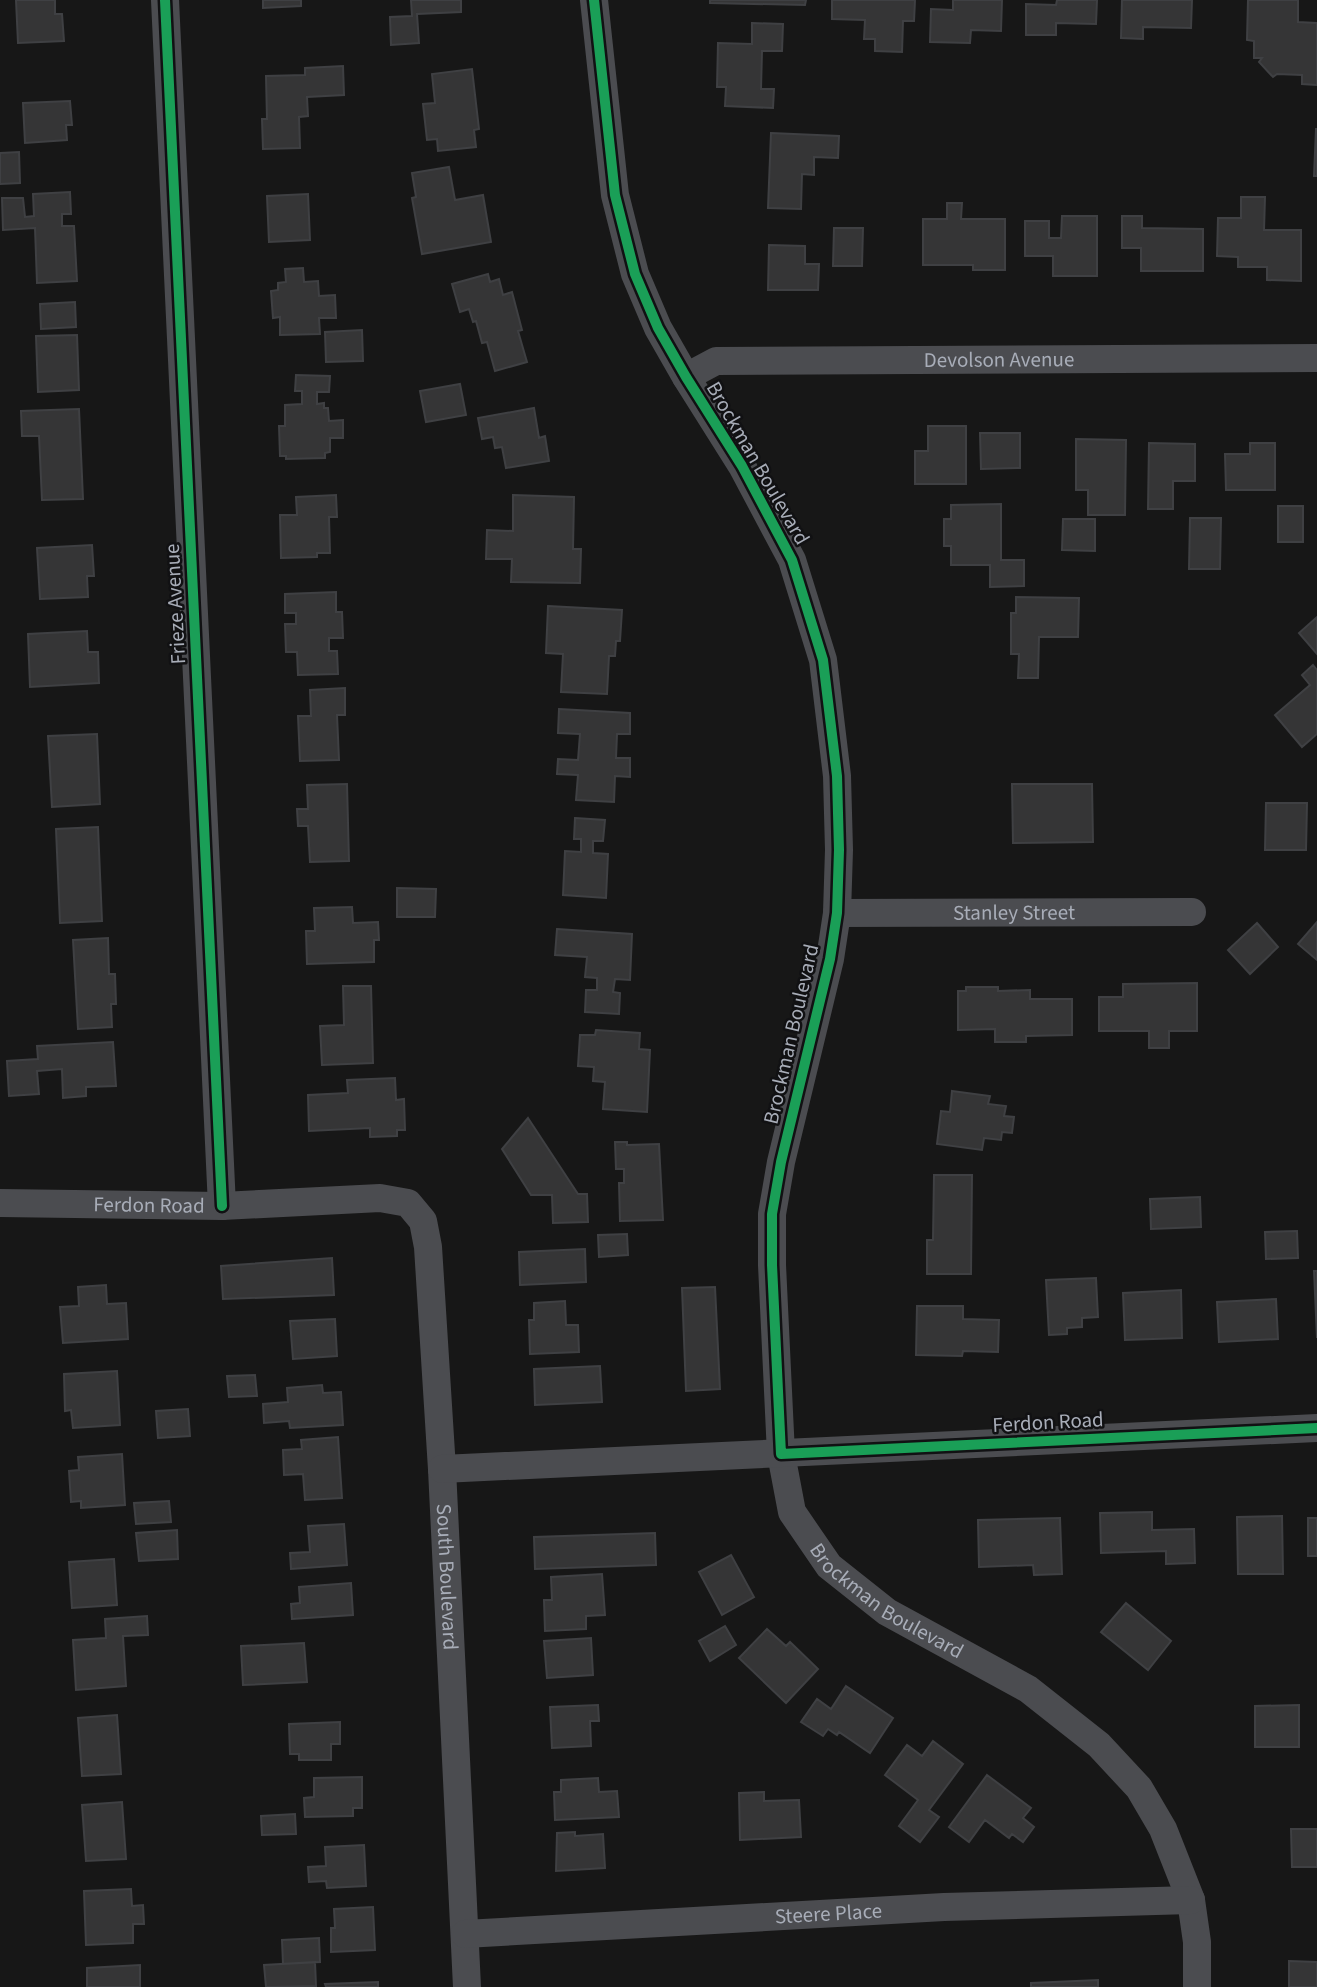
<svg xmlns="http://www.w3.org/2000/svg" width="1317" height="1987" font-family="'Source Sans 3',sans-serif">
<rect width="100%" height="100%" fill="#171717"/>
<path fill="#353536" stroke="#3f4043" stroke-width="2" d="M16,0H55V14H62L64,41L18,43Z
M263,0H301V6L263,8Z
M411,0H461V12L417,14L419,43L391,45L390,17L412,16Z
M710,0H806L805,5L710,3Z
M832,0H915L914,21H903L902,52L875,51V39H864L865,20L832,19Z
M953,0H1002L1001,31L971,30L970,43L930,42L931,9L953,10Z
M1057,0H1097L1096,24L1056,23V35H1026V4L1056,5Z
M1122,0H1192L1191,28L1143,27V39L1121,38Z
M1248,0H1298V22L1317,23V85L1302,84V75L1277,74L1273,77L1259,62L1262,58H1254V41L1247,40Z
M752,23L783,24L782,51H762L761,89H774L773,108L725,106L726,87H717L718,43L752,44Z
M343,66L344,95L307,97L308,116L299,117L300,148L263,149L262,119H267L266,76L305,75V68Z
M472,69L479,129L474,130L476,147L438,151L437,139L427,140L423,104L435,103L432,74Z
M70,101L72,125H66L67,140L25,143L23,103Z
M1316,129H1317V176H1314Z
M771,133L839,136L838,158L814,157V175L802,174L801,209L768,208Z
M19,152L20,183L0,184V153Z
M449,167L455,200L483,195L491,242L422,254L412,198L416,197L412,173Z
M70,192L71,214H62V226H74L77,281L37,283L35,228L3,230L2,198H23L25,217L34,216L33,194Z
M308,194L310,240L269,242L267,196Z
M1241,197H1265L1264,230H1301V281L1267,280V267H1238V257L1217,256L1218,218H1241Z
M947,203H962L961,219H1005V270H973V265H923V219H947Z
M1062,216H1097V276H1053V256H1025V221H1049V238H1061Z
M1122,216H1142V228L1203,229V271H1141V248H1122Z
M834,228H863L862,266H833Z
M769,245L805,246V264H819L818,290H768Z
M303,268L304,282L318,281L319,296L335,295L336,318H319L320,334L280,335V317L273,318L271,291L278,290V283L286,282L285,269Z
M488,274L490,282L499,279L503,295L512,292L522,330L518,331L527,362L495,371L487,342L482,343L476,321L473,322L469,309L460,312L452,284Z
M75,302L76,327L41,329L40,304Z
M362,330L363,361L326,362L325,332Z
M77,335L79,390L38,392L36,336Z
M296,375L330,376L329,392H317V404L324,403V408H328L329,421L343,420V438H330V452L325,453V458L286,459V456H280L279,426H285V405L302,404V391H295Z
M460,384L466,415L426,422L420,391Z
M534,408L539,438L545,436L549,461L506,468L502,447L495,448L493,437L482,439L478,418Z
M79,409L83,499L42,500L39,436H22L21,411Z
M928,426H966V484H915V451H928Z
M980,433H1020V468L981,469Z
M1076,439L1126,440L1125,515H1088V490H1076Z
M1149,443L1195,444V481H1173V509H1148Z
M1250,443H1275V490H1226L1225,454H1250Z
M336,495L337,517H329L330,553H317V557L281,558L280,515H297L296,497Z
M513,495L574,497L573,549H581L580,583L511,582L512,559H486L487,530L513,531Z
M1001,504V560H1024V586L990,587V565H951V546H944V519H951V505Z
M1278,506H1303V542H1278Z
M1190,518H1221L1220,569H1189Z
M1063,519H1095V551L1062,550Z
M92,545L94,576H87L88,597L40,599L37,548Z
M336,592V612H342L343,638H329V651H337L338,674L298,675L297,652H286L285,624H296V613H285V594Z
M1016,597L1079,598L1078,637H1039L1038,678H1018L1019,654H1011V613H1016Z
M548,606L622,610L620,641H616L615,656H609L607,694L561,692L563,654L546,653Z
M1317,617V654L1299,633Z
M87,631L88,652H98L99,683L30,687L28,634Z
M1313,665L1317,670V734L1302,747L1275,715L1310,685L1302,675Z
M345,688V715H337L339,760L300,761L298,716H311L310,690Z
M559,709L630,713V734H617L616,758H630V777L615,776L614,802L576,800L578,775L557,774L558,759L578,760L580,734L558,733Z
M97,734L100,804L52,807L48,736Z
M347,784L349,861L310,862L308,826H298L297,809H308L307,785Z
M1012,784H1092L1093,842L1013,843Z
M1266,803H1307L1306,850H1265Z
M575,818L605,820L603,841H593V853L608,854L606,898L563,895L565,851L581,852V839H574Z
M98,827L102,921L60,923L56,829Z
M397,888L436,889L435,917H397Z
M352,907L353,923L378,922L379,940H374V962L307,964L306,931H315L314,908Z
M1317,922V960L1298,944Z
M1257,923L1278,947L1250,974L1228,950Z
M557,929L632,934L630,980L615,979L613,992L620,993L619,1014L585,1012L586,990H597V978L585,977L587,957L555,955Z
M108,938L109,974H115L116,1004H111L112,1027L78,1029L73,940Z
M1197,983V1031H1169V1048H1149V1031H1099V997H1123V984Z
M343,986H371L373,1063L322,1065L320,1026L344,1025Z
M966,987H998V991L1030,990V999H1072V1035L1026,1036V1042H995V1029L958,1030V991H966Z
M596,1030L640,1033L639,1049L650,1050L647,1112L603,1109L605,1082L593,1081L594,1067L578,1066L580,1035H595Z
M113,1042L116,1086L86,1087V1096L63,1098L62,1069L37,1071L39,1094L9,1096L7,1061L38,1059L37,1046Z
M395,1078L396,1100L404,1099L405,1130H397V1136L370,1137V1128L309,1131L308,1095L348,1093L347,1080Z
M952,1091L990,1096L988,1104L1006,1106L1004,1116L1014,1117L1012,1133L1002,1132L1001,1140L984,1138L982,1150L937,1144L941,1111L950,1112Z
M528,1118L578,1194H587L588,1222L553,1223L552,1195H531L502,1149Z
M615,1142H627V1145L659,1144L663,1220L620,1221L619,1183H624V1169H616Z
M934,1175H972L971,1274H927V1240H933Z
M1200,1197L1201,1227L1151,1229L1150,1199Z
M1297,1231L1298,1258L1266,1259L1265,1232Z
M627,1234L628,1255L599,1257L598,1235Z
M585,1249L586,1282L520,1285L519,1252Z
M332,1258L334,1295L223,1299L221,1266Z
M1314,1271H1317V1338Z
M1096,1278L1098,1317L1082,1318V1327L1067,1328V1334L1049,1335L1046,1280Z
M106,1285L107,1304L126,1303L128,1339L63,1343L60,1307L79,1306L78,1287Z
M715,1287L720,1389L686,1391L682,1288Z
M1181,1290L1182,1338L1125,1340L1123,1293Z
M1276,1299L1278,1339L1219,1342L1217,1302Z
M565,1301L566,1325H578L579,1352L530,1354L529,1320H534V1303Z
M917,1306H963V1319L999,1320L998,1352L963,1351L962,1356L916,1355Z
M335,1319L337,1356L293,1359L290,1321Z
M600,1366L602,1402L535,1405L534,1369Z
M117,1371L120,1425L73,1428L71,1410L65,1411L64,1374Z
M255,1375L257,1396L229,1397L227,1376Z
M322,1385L323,1393L341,1392L343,1425L290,1428L289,1421L264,1423L263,1404L288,1402L287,1388Z
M188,1409L190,1436L158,1438L156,1411Z
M338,1437L342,1498L305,1500L303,1474L284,1475L283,1450L302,1449L301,1440Z
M122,1454L125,1505L81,1508V1501L71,1502L69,1471L79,1470L78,1457Z
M169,1501L171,1522L136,1524L134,1503Z
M1152,1512V1530L1194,1529L1195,1563L1166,1564V1551L1101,1553L1100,1513Z
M1282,1516L1283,1574H1238L1237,1517Z
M1060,1518L1062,1574L1034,1575L1033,1565L979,1567L978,1520Z
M1308,1518H1317V1556H1308Z
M344,1524L347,1565L291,1569L290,1553L310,1552L308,1526Z
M177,1530L178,1559L139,1561L136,1533Z
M655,1533L656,1565L535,1569L534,1537Z
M731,1555L754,1597L722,1615L699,1572Z
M114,1559L117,1605L72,1608L69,1562Z
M602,1574L605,1615L586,1616V1629L545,1631L544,1600H552L551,1577Z
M351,1583L353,1615L292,1619L291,1604L300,1603L299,1587Z
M1126,1603L1171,1641L1148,1670L1101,1632Z
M147,1616L148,1635L123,1636L126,1686L76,1690L73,1640L106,1638L105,1619Z
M725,1626L736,1645L710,1661L699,1641Z
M767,1629L786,1646L790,1642L818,1669L786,1703L739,1658Z
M591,1638L593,1675L547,1678L544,1641Z
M304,1643L307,1682L243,1685L241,1646Z
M846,1686L893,1718L870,1753L839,1732L837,1735L828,1729L823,1736L801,1722L817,1699L831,1709Z
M598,1705L599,1721H590L591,1746L552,1748L550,1707Z
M1299,1705V1747H1255V1706Z
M117,1715L121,1774L82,1776L78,1718Z
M340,1722V1744H331V1760H299V1754H290L289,1724Z
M933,1741L963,1764L929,1810L939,1817L920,1842L899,1826L918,1800L885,1775L907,1745L922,1756Z
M987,1775L1031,1808L1023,1818L1034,1827L1023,1842L1012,1834L1009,1838L985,1820L969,1842L949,1827Z
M362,1777V1808H353V1816L305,1817L304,1798L314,1797V1778Z
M598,1778L599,1792L617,1791L619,1817L555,1820L554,1792H561V1780Z
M764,1792V1801L799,1800L801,1837L740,1840L739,1793Z
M122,1802L126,1859L86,1861L82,1805Z
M295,1814L296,1834L262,1835L261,1816Z
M1291,1829H1317V1867H1292Z
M575,1832V1836L603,1834L605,1868L556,1871L557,1833Z
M364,1845L366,1886L327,1888L326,1881L309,1882L308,1867L326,1866L325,1847Z
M131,1889L132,1906L143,1905L144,1924H133V1943L86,1945L84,1891Z
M373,1907L375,1950L331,1952V1928H335L334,1909Z
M319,1938L320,1962L283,1964L282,1940Z
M1289,1961L1317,1962V1987H1289Z
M315,1962L316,1986L266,1987L264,1965Z
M140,1965V1987H87V1968Z
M1098,1980V1987H1031V1983Z
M378,1982V1987H326L325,1984Z"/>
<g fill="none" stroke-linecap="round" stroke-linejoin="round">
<g stroke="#4b4c50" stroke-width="28">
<path d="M165,0L222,1206"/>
<path id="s1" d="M594,0L615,195L635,274L658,328L686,377L742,466L792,560L823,660L837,776L839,850L837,913L830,959L781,1162L772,1214V1265L781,1454L792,1512L829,1566L887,1612L1028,1689L1099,1745L1139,1788L1163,1829L1191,1900L1197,1942V1987"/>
<path id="s2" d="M686,377L716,361L1317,358"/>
<path id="s3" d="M837,913L1192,912"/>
<path id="s4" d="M0,1203L222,1206L380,1198L408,1203L423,1221L428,1247L442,1469L467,1987"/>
<path d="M442,1469L1317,1428"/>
<path id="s5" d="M465,1934L944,1907L1191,1900"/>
</g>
<defs>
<path id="cycleway" d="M165,0L222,1206
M594,0L615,195L635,274L658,328L686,377L742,466L792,560L823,660L837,776L839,850L837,913L830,959L781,1162L772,1214V1265L781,1454L1317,1428"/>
</defs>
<use href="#cycleway" stroke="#111113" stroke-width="15"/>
<use href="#cycleway" stroke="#1a9f57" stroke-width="10"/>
</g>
<g text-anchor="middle" stroke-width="5" stroke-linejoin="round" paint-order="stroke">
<g font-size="21" fill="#a8adb8" stroke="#111113">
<text dy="7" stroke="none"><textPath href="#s2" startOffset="317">Devolson Avenue</textPath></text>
<text transform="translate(758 463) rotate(60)" y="7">Brockman Boulevard</text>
<text transform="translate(175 604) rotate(-93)" y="7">Frieze Avenue</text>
<text dy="7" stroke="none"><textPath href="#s3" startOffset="177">Stanley Street</textPath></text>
<text transform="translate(791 1034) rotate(-77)" y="7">Brockman Boulevard</text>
<text dy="7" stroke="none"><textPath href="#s4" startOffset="149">Ferdon Road</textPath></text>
<text transform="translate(1048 1422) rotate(-3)" y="7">Ferdon Road</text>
<text dy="7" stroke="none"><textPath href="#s4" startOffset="789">South Boulevard</textPath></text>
<text dy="7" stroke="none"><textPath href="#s1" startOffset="1703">Brockman Boulevard</textPath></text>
<text dy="7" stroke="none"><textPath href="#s5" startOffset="364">Steere Place</textPath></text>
</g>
</g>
</svg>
